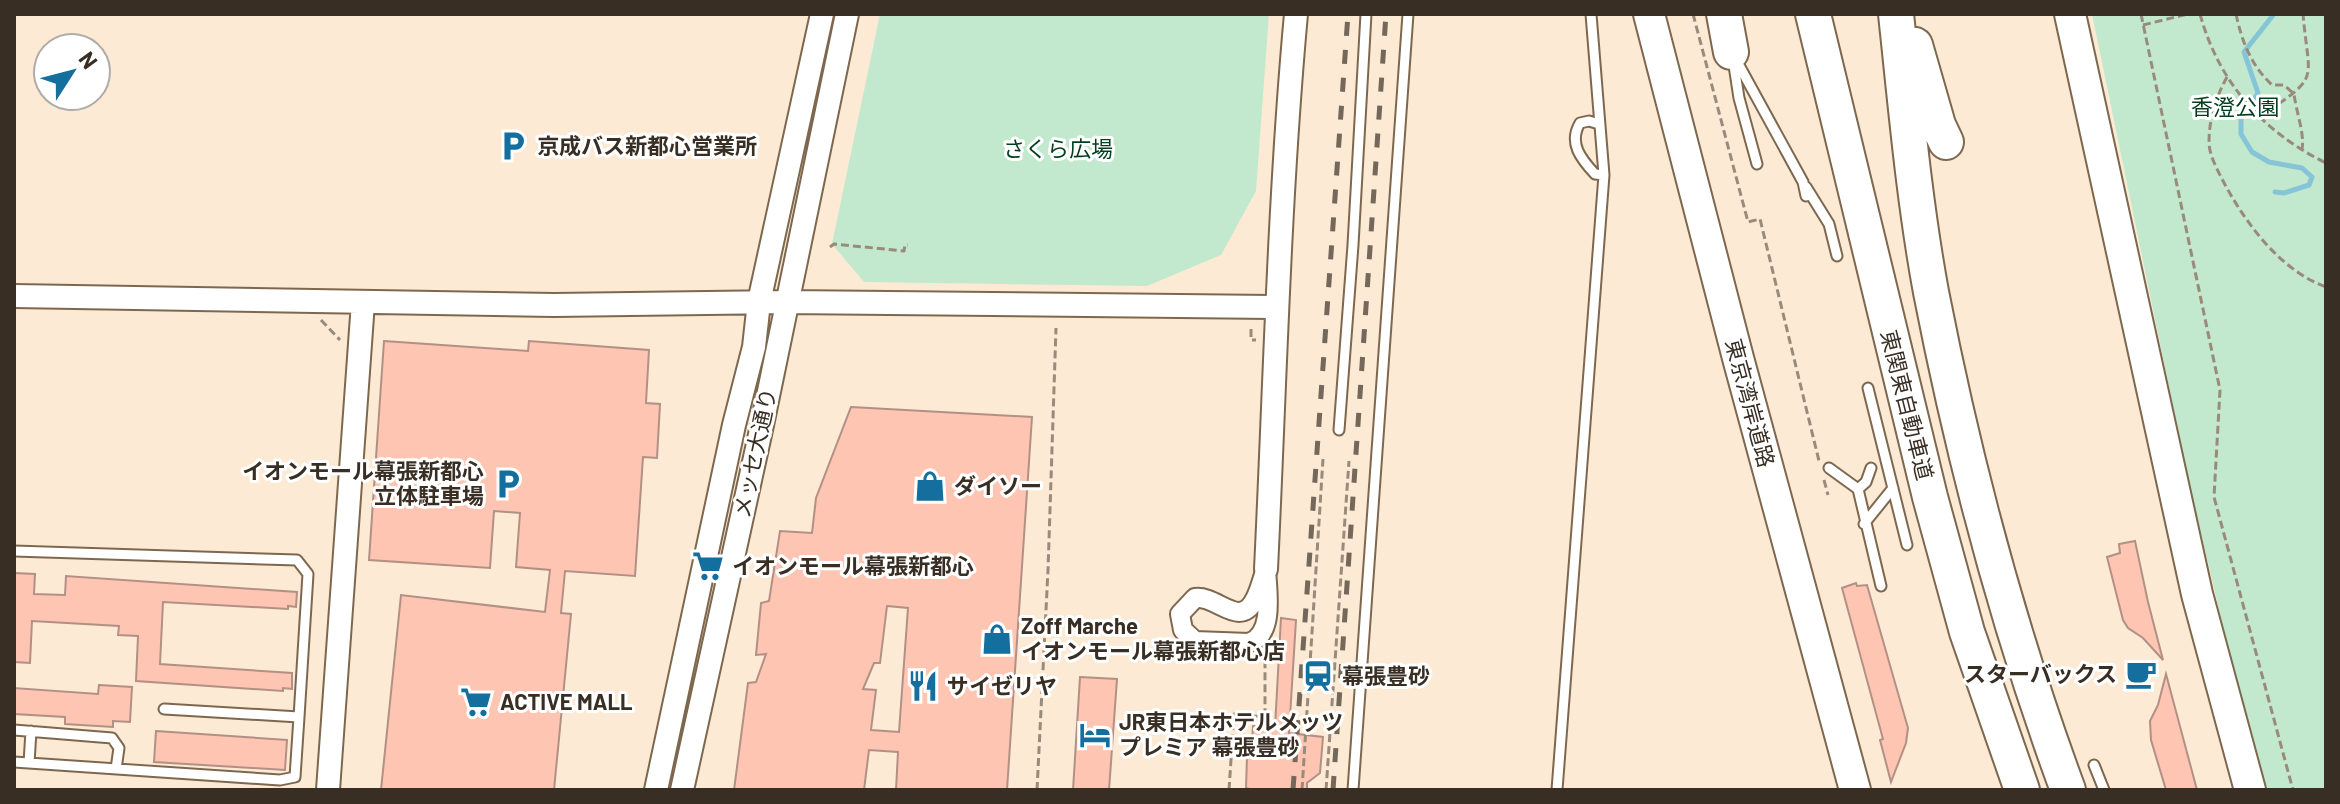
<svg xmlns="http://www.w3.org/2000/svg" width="2340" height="804" font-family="Barlow,'Noto Sans JP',sans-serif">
<rect width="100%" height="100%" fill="#fdead4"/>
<path fill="#c2e9cd" d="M880,14H1269L1256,191L1221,255L1147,286L864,282L832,244Z
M2092,14H2326V790H2267L2248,732L2187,474Z"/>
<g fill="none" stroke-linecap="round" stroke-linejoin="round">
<path stroke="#86c5d8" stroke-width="5" d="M2274,14L2244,52L2258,93L2241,119V134L2252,152L2269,162L2302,168L2312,177L2309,185L2284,193L2275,192"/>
</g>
<path fill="#fdc5b2" stroke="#b39085" stroke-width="2" fill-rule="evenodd" d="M384,341L528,351L529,341L649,350L646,403L660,404L657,458L643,457L635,576L565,571L561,613L571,614L554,790H381L401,595L545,612L550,570L516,567L520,513L494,511L490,568L369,560Z
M851,407L1032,417L1007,790H896L898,752L869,750L864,790H734L748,683L756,682L766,654L756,655L761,603L769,601L780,531L812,533L816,498ZM887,606L908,608L899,732L871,730L876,690L863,689L874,663H880Z
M2135,541L2148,602L2163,660L2143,638L2128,628L2123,620L2107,557L2120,553L2119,544Z
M14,573L35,574L34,594L65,595L66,576L297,592L296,607L288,606V609L163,602L160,664L292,673V689L283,688V691L136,681L138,636L118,635L119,626L32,621L30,663L14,662Z
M1856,583L1857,586L1867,585L1908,728L1906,743L1891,782L1880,740L1883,739L1842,588Z
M1281,618L1296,620L1289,733L1323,737L1320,773L1307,783V790H1253L1246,788L1247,757L1251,755L1253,726L1275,727Z
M2166,674L2197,790H2166L2151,740L2150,721L2158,705Z
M1080,677L1117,679L1109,790H1073Z
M99,685L132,687L130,722L113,721V727L65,724V717L14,714V688L98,694Z
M156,731L287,740L285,770L154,762Z"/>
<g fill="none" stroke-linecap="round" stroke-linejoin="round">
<defs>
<path id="service" d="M1591,14L1604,175L1595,174C1581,159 1568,143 1580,123L1589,121L1599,124
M1735,58L1803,182L1806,196
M1733,59L1739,98L1757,164
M1806,187L1829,224L1837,256
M1868,388L1907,545
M1339,430L1353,245L1366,14
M1829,468L1858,489
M1871,468L1866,482L1858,489L1881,586
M1864,524L1893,488
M14,551L297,560L308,574L299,717
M14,730L112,738L119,748L116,769
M14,762L280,780L295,777L299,717L164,709
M29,763L31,731
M2094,765L2104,790
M1353,790L1408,14
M1557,790L1604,175"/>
<path id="minor" d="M1266,569C1267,591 1275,634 1249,643L1195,641L1183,630L1180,614L1195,598C1217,595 1240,630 1255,599C1260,590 1262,579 1266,569Z"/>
<path id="tertiary" d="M14,296L554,305L786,302L1277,307
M1266,569C1275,384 1279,199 1296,14
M328,790L363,302
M656,790L734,425L754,347L759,302L822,14
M682,790L761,430L847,14"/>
<path id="trunk" d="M1649,14L1738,358L1855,790
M2070,14L2197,594L2250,790"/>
<path id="motorway" d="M1724,14L1731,52
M1813,14L1930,497L1967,632L2022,790
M1896,14C1906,107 1914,200 1931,292C1964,461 2008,628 2068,790
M1915,45L1938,125L1946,142"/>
</defs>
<use href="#service" stroke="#7d684f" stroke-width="13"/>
<use href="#minor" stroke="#7d684f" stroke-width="22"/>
<use href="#tertiary" stroke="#7d684f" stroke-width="26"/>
<use href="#trunk" stroke="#7d684f" stroke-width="34"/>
<use href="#motorway" stroke="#7d684f" stroke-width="38"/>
<path stroke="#998b7b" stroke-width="3" stroke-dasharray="8 4" stroke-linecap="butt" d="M1693,14L1748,222L1760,219L1819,461
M2141,14L2220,390L2214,497L2293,790
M2200,14C2219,83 2263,132 2326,163
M2236,14C2242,42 2251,65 2272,85H2284L2294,94C2296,111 2305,135 2302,149
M2143,25L2188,14
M2227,77C2216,97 2209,119 2209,142C2209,154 2216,167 2221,177C2243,220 2279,270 2326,287
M2259,117C2322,75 2309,84 2303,14
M830,247L834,244L904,251L905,245H908
M321,320L340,340
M1251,329V340H1256
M1824,480L1828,495
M1037,790L1048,570L1056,328
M1229,790L1234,714L1265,717V654
M1302,790L1323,459
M1326,790L1349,461"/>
<use href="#service" stroke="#fff" stroke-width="9"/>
<use href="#minor" stroke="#fff" stroke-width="18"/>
<use href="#tertiary" stroke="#fff" stroke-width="22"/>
<use href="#trunk" stroke="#fff" stroke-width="30"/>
<use href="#motorway" stroke="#fff" stroke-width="34"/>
<path stroke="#74685a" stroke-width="5" stroke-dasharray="14 14" stroke-linecap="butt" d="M1293,790L1348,14
M1333,790L1386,14"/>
</g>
<defs>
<symbol id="parking-bare" viewBox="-9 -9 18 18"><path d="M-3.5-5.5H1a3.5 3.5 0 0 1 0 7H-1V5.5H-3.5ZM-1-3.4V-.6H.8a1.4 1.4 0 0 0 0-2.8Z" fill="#146e9e" stroke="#fff" stroke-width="2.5" paint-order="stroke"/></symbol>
<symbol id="shop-bare" viewBox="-9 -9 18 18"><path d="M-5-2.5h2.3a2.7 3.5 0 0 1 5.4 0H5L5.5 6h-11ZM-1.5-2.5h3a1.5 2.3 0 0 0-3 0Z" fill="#146e9e" stroke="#fff" stroke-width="2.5" paint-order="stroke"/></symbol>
<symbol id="supermarket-bare" viewBox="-9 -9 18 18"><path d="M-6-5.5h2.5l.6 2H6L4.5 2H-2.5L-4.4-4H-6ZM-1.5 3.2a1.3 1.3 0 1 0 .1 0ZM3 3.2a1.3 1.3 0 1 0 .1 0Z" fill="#146e9e" stroke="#fff" stroke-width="2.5" paint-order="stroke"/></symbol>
<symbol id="cafe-bare" viewBox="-9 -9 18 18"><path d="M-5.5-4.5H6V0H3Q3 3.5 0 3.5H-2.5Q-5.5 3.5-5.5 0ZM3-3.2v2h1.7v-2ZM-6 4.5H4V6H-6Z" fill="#146e9e" stroke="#fff" stroke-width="2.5" paint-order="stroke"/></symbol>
<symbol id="station-bare" viewBox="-9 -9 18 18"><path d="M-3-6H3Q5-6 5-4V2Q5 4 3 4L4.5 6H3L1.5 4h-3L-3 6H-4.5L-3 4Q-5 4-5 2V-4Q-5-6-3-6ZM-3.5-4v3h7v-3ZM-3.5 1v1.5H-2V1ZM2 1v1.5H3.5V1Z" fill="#146e9e" stroke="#fff" stroke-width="2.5" paint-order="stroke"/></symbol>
<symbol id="restaurant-bare" viewBox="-9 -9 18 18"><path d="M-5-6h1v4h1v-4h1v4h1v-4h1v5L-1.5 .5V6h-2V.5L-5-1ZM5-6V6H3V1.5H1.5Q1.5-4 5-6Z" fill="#146e9e" stroke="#fff" stroke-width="2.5" paint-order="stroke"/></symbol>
<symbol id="hotel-bare" viewBox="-9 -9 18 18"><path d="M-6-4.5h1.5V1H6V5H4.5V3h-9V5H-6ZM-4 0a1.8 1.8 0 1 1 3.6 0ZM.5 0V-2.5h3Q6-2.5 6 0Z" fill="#146e9e" stroke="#fff" stroke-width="2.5" paint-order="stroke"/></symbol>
</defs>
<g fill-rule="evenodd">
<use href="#parking-bare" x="491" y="124" width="44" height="44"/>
<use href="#parking-bare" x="486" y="462" width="44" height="44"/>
<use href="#shop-bare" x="908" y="464" width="44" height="44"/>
<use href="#supermarket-bare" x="686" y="544" width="44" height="44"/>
<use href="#shop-bare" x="975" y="617" width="44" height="44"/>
<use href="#cafe-bare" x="2119" y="652" width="44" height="44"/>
<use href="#station-bare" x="1296" y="654" width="44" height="44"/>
<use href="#restaurant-bare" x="901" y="664" width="44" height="44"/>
<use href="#supermarket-bare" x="454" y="680" width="44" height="44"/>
<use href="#hotel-bare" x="1073" y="713" width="44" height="44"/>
</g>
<g text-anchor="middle" stroke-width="6" stroke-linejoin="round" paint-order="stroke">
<g font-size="22" fill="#013e1e" stroke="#fff">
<text x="2235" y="115">香澄公園</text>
<text x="1058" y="157">さくら広場</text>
</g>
<g font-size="22" font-weight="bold" fill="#382e24" stroke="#fff" text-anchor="start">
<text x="537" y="154">京成バス新都心営業所</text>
<text x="484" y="479" text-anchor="end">イオンモール幕張新都心<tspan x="484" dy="25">立体駐車場</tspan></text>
<text x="954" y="494">ダイソー</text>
<text x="732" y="574">イオンモール幕張新都心</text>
<text x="1021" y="634">Zoff Marche<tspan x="1021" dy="25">イオンモール幕張新都心店</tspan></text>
<text x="2117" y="682" text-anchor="end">スターバックス</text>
<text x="1342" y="684">幕張豊砂</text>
<text x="947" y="694">サイゼリヤ</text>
<text x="500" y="710">ACTIVE MALL</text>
<text x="1119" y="730">JR東日本ホテルメッツ<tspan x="1119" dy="25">プレミア 幕張豊砂</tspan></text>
</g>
<g font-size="22" fill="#382e24" stroke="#fff">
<text transform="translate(1750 403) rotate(75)" y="8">東京湾岸道路</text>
<text transform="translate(1907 405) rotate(76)" y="8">東関東自動車道</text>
<text transform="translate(755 453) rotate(-78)" y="8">メッセ大通り</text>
</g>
</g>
<rect width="2340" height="804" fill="none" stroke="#382e24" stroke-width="32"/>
<g transform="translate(72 72) rotate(54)"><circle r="38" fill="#ffffff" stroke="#afaba7" stroke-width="2"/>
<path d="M0-6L14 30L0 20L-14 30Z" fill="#146e9e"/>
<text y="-12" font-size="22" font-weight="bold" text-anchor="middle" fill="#382e24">N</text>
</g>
</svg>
